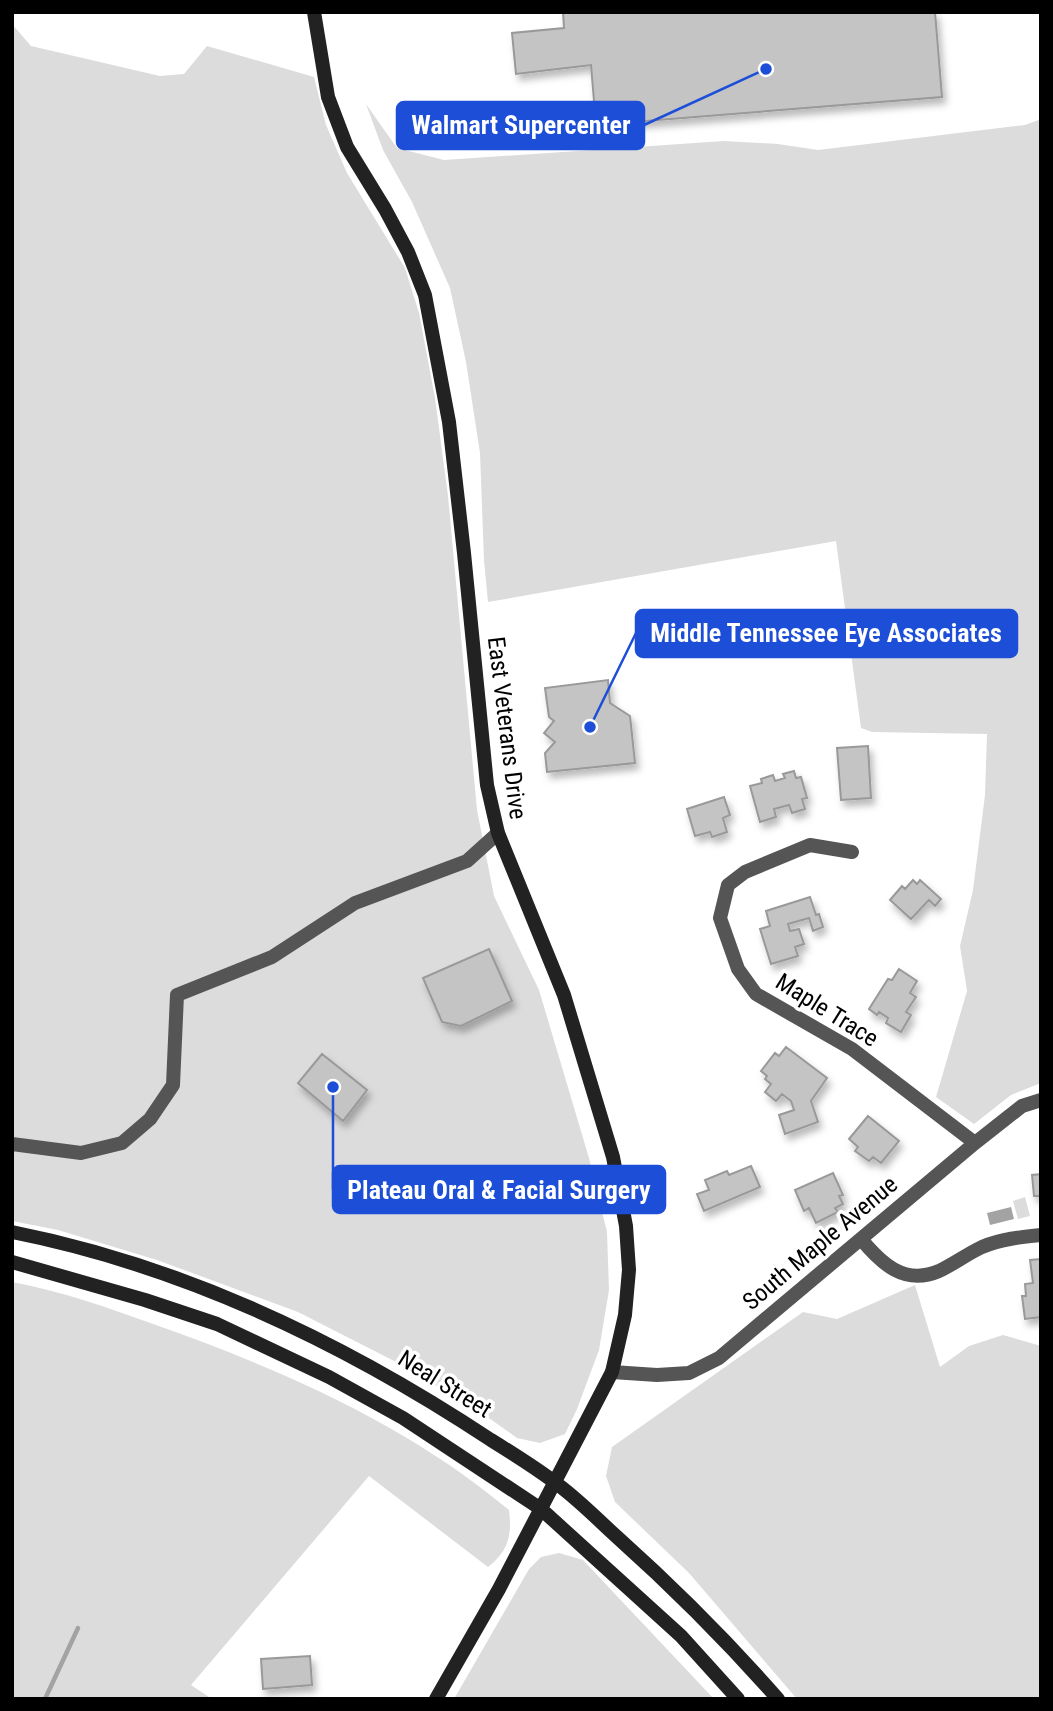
<svg xmlns="http://www.w3.org/2000/svg" width="1053" height="1711" font-family="'Roboto Condensed',sans-serif">
<defs>
<filter id="shadow"><feDropShadow dx="3.5" dy="6" stdDeviation="3.5" flood-color="#0004"/></filter>
</defs>
<rect width="100%" height="100%" fill="#fff"/>
<path fill="#dcdcdc" d="M12,24L31,46L160,76L184,74L207,46L314,77L326,125L347,173L405,268L419,313L435,398L448,496L477,810L494,896L539,990L589,1158L607,1232L609,1290L599,1350L577,1409L565,1434L540,1443L517,1438L479,1411L400,1364L298,1312L157,1260L58,1230L12,1221Z
M366,104L397,148L444,160L724,141L778,144L818,150L1025,125L1041,119V1083L1011,1095L974,1124L936,1097L967,991L960,946L973,890L985,795L987,734L872,732L861,728L836,541L488,602L484,560L480,453L466,362L450,288L412,202L383,150Z
M1025,1197L1030,1216L1018,1219L1013,1201Z
M12,1282C61,1291 109,1308 156,1325C280,1369 407,1424 509,1510C512,1534 509,1551 488,1567L369,1476L191,1685L212,1699H12Z
M915,1285L940,1367L969,1346L1003,1335L1041,1346V1699H797L689,1573L615,1502L606,1476L612,1447L803,1312L837,1319Z
M559,1553L583,1560L714,1699H454L529,1569L541,1557Z"/>
<path fill="#a3a3a3" d="M1011,1207L1014,1219L990,1225L987,1213Z"/>
<g fill="none" stroke-linecap="round" stroke-linejoin="round">
<path stroke="#a3a3a3" stroke-width="4.5" d="M45,1699L78,1628"/>
</g>
<path fill="#c4c4c4" stroke="#999" stroke-width="2" filter="url(#shadow)" d="M563,12H935L942,97L596,125L591,65L516,74L512,33L564,28Z
M608,680L610,703L630,716L635,763L547,772L545,753L555,742L544,733L554,721L549,717L545,688Z
M868,746L871,798L841,800L837,748Z
M794,771L796,778L801,777L807,798L802,799L805,809L792,813L789,805L774,809L776,817L760,822L750,786L762,783L761,779L773,775L775,781L785,778L783,774Z
M724,797L730,815L723,818L727,832L712,837L710,832L695,836L687,809Z
M913,880L917,884L920,880L941,899L935,906L929,900L911,919L890,900L902,886L905,889Z
M810,897L816,915L819,914L823,927L813,931L809,918L788,924L790,931L799,929L804,944L795,947L798,956L771,964L760,929L770,926L766,911Z
M489,949L512,1001L461,1026L442,1022L423,978Z
M899,969L917,981L910,993L916,997L906,1012L911,1015L901,1032L886,1023L888,1018L879,1012L877,1015L869,1009L888,979L892,980Z
M786,1047L827,1078L811,1101L818,1122L785,1134L779,1115L794,1110L791,1101L782,1094L776,1101L765,1092L771,1084L765,1079L767,1076L761,1071L775,1053L779,1056Z
M322,1054L367,1090L343,1121L298,1083Z
M868,1116L899,1141L881,1163L873,1157L869,1161L855,1151L858,1147L849,1139Z
M751,1166L760,1187L704,1211L697,1194L709,1190L705,1180L727,1171L729,1175Z
M833,1173L843,1195L839,1196L843,1204L835,1208L838,1212L816,1223L809,1208L804,1211L795,1190Z
M1041,1174V1196H1034L1032,1175Z
M1041,1259V1317L1025,1319L1022,1296H1026L1025,1284L1033,1283L1030,1260Z
M310,1656L312,1685L263,1689L261,1659Z"/>
<g fill="none" stroke-linecap="round" stroke-linejoin="round">
<path stroke="#555" stroke-width="14" d="M852,852L810,845L745,872L728,885L720,918L738,969L756,994L852,1049L975,1143
M12,1144L81,1153L122,1143L150,1119L173,1085L177,995L272,957L355,903L467,861L498,833
M861,1239C881,1263 904,1286 939,1271C954,1264 967,1254 982,1247C1001,1239 1021,1237 1041,1235
M612,1372L657,1375L689,1373L719,1358L975,1143L1022,1106L1041,1100"/>
<path stroke="#222" stroke-width="14" d="M314,12L328,97L347,147L385,209L408,252L425,295L449,422L464,553L487,785L498,833L564,995L613,1157L626,1226L629,1270L625,1315L612,1372L499,1589L436,1699
M12,1232C184,1266 346,1344 491,1440C512,1453 533,1466 553,1481C576,1497 596,1518 617,1537C674,1588 727,1641 778,1699
M12,1262L145,1300L217,1324L329,1377L403,1418L541,1509L681,1636L738,1699"/>
</g>
<g text-anchor="middle" stroke-width="7" stroke-linejoin="round" paint-order="stroke">
<g font-size="24" fill="#000" stroke="#fff">
<text transform="translate(507 728) rotate(83)" y="8">East Veterans Drive</text>
<text transform="translate(827 1010) rotate(32)" y="8">Maple Trace</text>
<text transform="translate(820 1243) rotate(-40)" y="8">South Maple Avenue</text>
<text transform="translate(445 1384) rotate(32)" y="8">Neal Street</text>
</g>
</g>
<path fill="none" stroke="#1d4ed8" stroke-width="2.5" d="M766 69L644 125M590 727L636 633M333 1087L333 1190"/>
<g fill="#1d4ed8" stroke="#fff" stroke-width="2.5">
<circle cx="766" cy="69" r="7"/>
<circle cx="590" cy="727" r="7"/>
<circle cx="333" cy="1087" r="7"/>
</g>
<g fill="#1d4ed8" stroke="#1d4ed8" stroke-width="2.5">
<rect x="397" y="102" width="247" height="47" rx="7"/>
<rect x="636" y="610" width="381" height="47" rx="7"/>
<rect x="333" y="1166" width="332" height="47" rx="7"/>
</g>
<g font-size="26" text-anchor="middle" font-weight="bold" fill="#fff">
<text x="521" y="134">Walmart Supercenter</text>
<text x="826" y="642">Middle Tennessee Eye Associates</text>
<text x="499" y="1199">Plateau Oral &amp; Facial Surgery</text>
</g>
<rect width="1053" height="1711" fill="none" stroke="#000000" stroke-width="28"/>
</svg>
